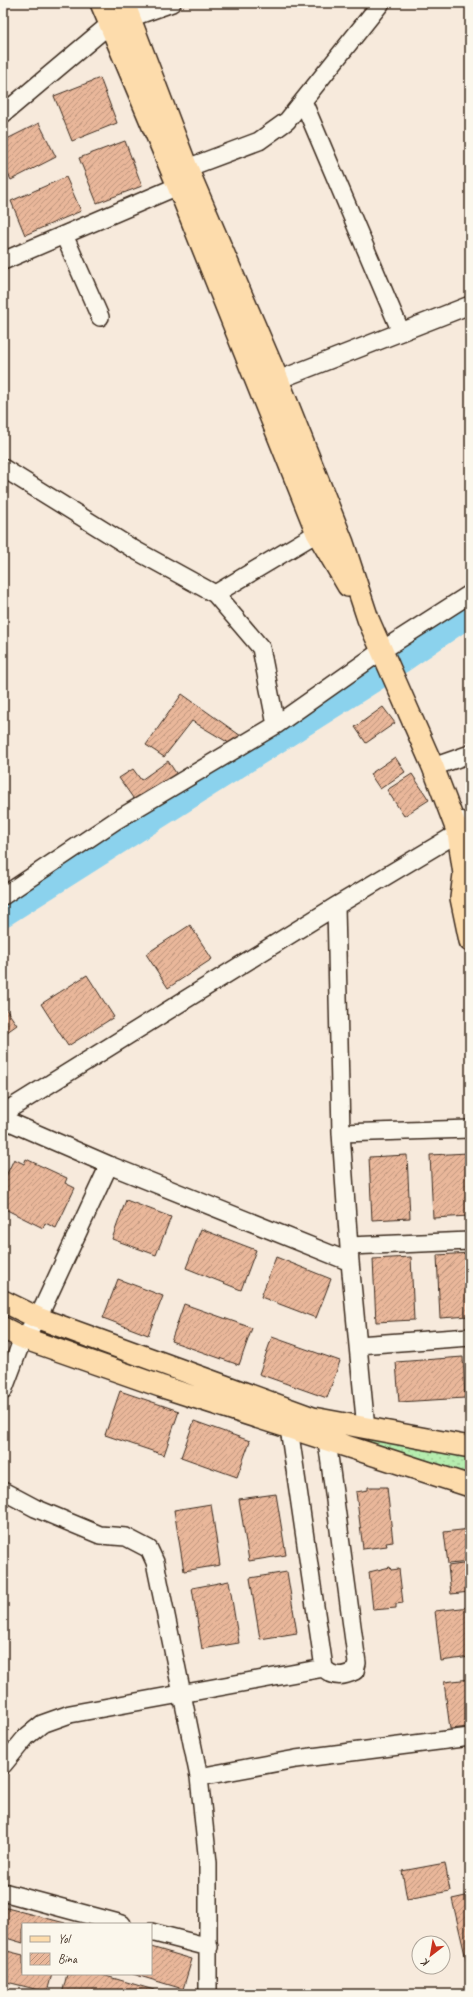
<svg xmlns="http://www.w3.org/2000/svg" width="473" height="1997" font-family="Caveat,sans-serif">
<defs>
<pattern id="grass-dots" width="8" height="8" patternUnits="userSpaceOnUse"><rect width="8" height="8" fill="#b6edaf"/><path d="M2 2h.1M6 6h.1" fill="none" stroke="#9dcb96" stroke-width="1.8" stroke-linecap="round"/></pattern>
<pattern id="building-hatch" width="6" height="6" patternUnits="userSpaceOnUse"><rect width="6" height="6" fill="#e9b79a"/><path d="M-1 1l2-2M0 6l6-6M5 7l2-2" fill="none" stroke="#be957d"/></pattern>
</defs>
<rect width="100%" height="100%" fill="#f7eadc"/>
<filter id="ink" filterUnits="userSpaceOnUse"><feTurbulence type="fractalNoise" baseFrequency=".025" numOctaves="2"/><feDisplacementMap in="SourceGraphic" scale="8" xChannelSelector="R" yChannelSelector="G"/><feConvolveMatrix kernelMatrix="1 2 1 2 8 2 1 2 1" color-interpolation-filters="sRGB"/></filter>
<g filter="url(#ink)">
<path fill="url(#grass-dots)" stroke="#788c66" d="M345,1431L470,1454V1474L342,1437Z"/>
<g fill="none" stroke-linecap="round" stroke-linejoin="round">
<path stroke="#8bd2ed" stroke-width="26" d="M400,661L470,613
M3,914L380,675"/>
</g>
<path fill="url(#building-hatch)" stroke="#3b2a1e" d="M100,78L117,123L72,141L54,96Z
M39,123L56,157L11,180L3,164V141Z
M125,141L142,186L97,203L79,158Z
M66,177L81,211L25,235L11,201Z
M182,694L241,736L229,743L192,721L164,757L146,745Z
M383,707L395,723L366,743L355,727Z
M395,757L405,772L380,789L370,774Z
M168,761L178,776L138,805L119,778L133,769L141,780Z
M412,774L429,800L404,816L387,790Z
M190,925L212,959L168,988L146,954Z
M87,975L114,1017L68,1046L41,1004Z
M3,1005L17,1025L3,1035Z
M468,1153L470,1216L433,1218L430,1155Z
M407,1155L410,1218L372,1220L369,1157Z
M14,1159L24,1164L26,1159L67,1178L65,1183L75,1188L56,1228L45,1223L43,1228L5,1209L7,1205L3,1203V1182Z
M126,1200L171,1217L156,1255L112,1239Z
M201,1229L256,1250L241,1290L186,1268Z
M470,1253V1316L440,1318L437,1255Z
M276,1257L331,1279L316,1318L261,1297Z
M411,1257L414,1320L376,1322L373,1259Z
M118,1279L163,1296L148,1335L103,1318Z
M184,1304L252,1328L239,1365L171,1341Z
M272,1337L340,1361L327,1398L259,1374Z
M463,1357L465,1398L399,1402L396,1362Z
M120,1391L179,1411L164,1455L105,1435Z
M194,1421L250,1441L237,1477L181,1457Z
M368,1487H387L393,1542L386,1543L387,1546L363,1549L356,1492L368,1490Z
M276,1494L286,1555L249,1561L239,1499Z
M211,1504L220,1565L184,1571L174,1510Z
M470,1529V1562L448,1564L444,1532Z
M470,1563V1592L451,1594L448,1566Z
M390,1567L391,1570L399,1569L403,1603L396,1604V1608L373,1610L369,1572Z
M287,1572L297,1633L260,1639L250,1578Z
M229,1581L239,1643L202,1649L192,1588Z
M470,1607V1657L441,1661L435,1611Z
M470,1679V1727L450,1729L444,1682Z
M445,1863L450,1891L407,1899L402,1871Z
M470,1895V1971L469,1972L452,1899Z
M3,1907L65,1923V1924H23V1943L3,1937Z
M151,1947L192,1959L183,1989L133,1974H151Z
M3,1950L23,1955V1974H52L47,1992L3,1981Z
M67,1974H99L168,1994H62Z"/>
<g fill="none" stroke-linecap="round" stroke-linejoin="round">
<defs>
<path id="minor" d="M130,18L172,3
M303,101L401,332
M3,114L110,24
M187,168L259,141L287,121L381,3
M64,235L100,317
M3,261L178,186
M278,380L470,305
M3,468L135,550L215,594L261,648L276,725
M215,594L317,533
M433,767L470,754
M452,819L470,822
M3,896L115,821L276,725L381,651L470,594
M336,906L341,1133L350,1262L366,1429
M3,1113L336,906L458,833
M3,1119L109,1165L350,1262
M341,1133L470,1129
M349,1246L470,1241
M358,1345L470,1337
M3,1391L23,1338L38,1318L109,1165
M289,1428L324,1668C333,1678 343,1677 355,1671L357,1663L327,1441
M3,1491L35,1508L100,1535L126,1537L149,1549L155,1562L199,1777L208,1863V1994
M3,1765L26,1737L42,1724L70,1714L324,1668
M199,1777L296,1759L470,1737
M3,1892L122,1924
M151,1932L209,1947"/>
<path id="major" d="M101,3L178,186L317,533L348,586
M124,3L187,168L278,380L343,543L368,619L433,767L458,833L464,874L461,898L470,941
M3,1301L38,1318L313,1418L470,1447
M3,1328L23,1338L160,1386L470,1486"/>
</defs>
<use href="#minor" stroke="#3b2a1e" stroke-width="20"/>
<use href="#major" stroke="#3b2a1e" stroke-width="24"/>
<use href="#minor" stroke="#fbf7ec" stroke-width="17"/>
<use href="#major" stroke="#fddcac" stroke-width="21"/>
</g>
</g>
<rect width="473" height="1997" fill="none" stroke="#fbf7ec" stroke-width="16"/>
<rect x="8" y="8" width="457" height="1981" fill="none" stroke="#3b2a1e" stroke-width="1.5" filter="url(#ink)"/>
<rect x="22" y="1923" width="130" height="52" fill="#fbf7ec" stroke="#aea59a"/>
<rect x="30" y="1936" width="20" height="6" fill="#fddcac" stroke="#aea59a"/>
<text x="58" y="1943" font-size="12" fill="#3b2a1e">Yol</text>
<rect x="30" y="1953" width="20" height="12" fill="url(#building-hatch)" stroke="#aea59a"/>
<text x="58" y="1963" font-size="12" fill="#3b2a1e">Bina</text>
<g transform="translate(431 1955) rotate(211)"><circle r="19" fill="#fbf7ec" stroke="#aea59a"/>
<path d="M0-3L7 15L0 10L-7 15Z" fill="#c8321e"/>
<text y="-6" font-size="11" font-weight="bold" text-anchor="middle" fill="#3b2a1e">K</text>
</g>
</svg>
